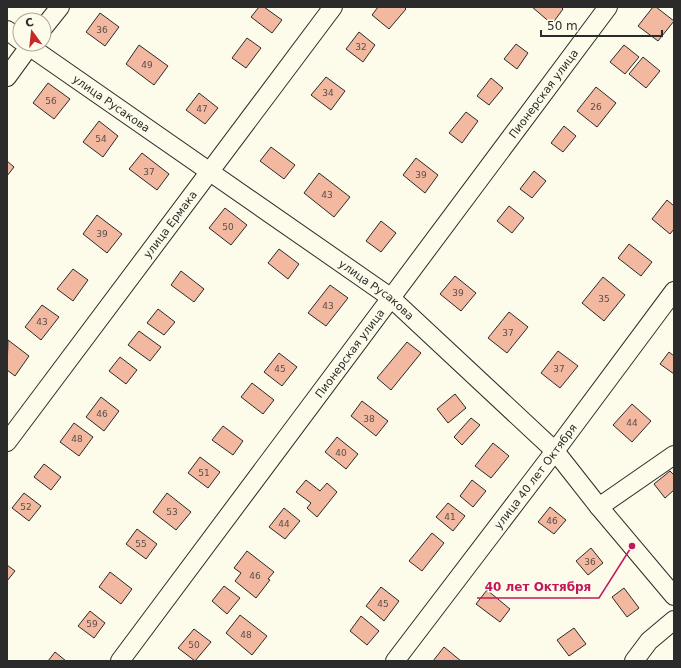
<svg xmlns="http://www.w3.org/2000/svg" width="681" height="668" font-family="'DejaVu Sans',sans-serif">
<rect width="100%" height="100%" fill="#fdfbea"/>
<path fill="#f2b8a0" stroke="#2b2b2b" d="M259,7H264L282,20L272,33L251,17Z
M378,7H404L406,9L389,29L372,15Z
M532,7H561L563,9L552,24Z
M653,7H656L674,21L658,41L638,26Z
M100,13L119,27L105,46L86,32Z
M359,32L375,45L363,62L346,49Z
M247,38L261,48L246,68L232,58Z
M516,44L528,53L517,69L504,59Z
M139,45L168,66L154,85L126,64Z
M624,45L639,57L625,74L610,62Z
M643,57L660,71L646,88L629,74Z
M326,77L345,91L331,110L311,95Z
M491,78L503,88L489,105L477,96Z
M48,83L70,99L54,119L33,103Z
M596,87L616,103L597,127L577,111Z
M199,93L218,108L205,124L186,110Z
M466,112L478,121L462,143L449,133Z
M99,121L118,136L103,157L83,142Z
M564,126L576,136L563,152L551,143Z
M271,147L295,165L284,179L260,161Z
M142,153L169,174L157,190L129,169Z
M416,158L438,175L425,193L403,175Z
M7,161L14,167L7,176Z
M534,171L546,181L532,198L520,189Z
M319,173L350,197L334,217L304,193Z
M667,200L674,206V229L670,234L652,219Z
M509,206L524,218L512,233L497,221Z
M225,208L247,225L231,245L209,228Z
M97,215L122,234L107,253L83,234Z
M381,221L396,233L381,252L366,241Z
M629,244L652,262L641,276L618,258Z
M279,249L299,264L288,279L268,263Z
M73,269L88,280L73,301L57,289Z
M181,271L204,289L194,302L171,285Z
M455,276L476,293L461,311L440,294Z
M603,277L625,295L604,321L582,303Z
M330,285L348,298L326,326L308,313Z
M42,305L59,317L41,340L25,327Z
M158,309L175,322L164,335L147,323Z
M509,312L528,327L507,353L488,338Z
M139,331L161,347L150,361L128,345Z
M8,340L29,356L15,376L7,370Z
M407,342L421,353L391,390L377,378Z
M558,351L578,366L560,388L541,373Z
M669,352L674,356V374L660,364Z
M279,353L297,367L282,386L264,372Z
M120,357L137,370L126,384L109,371Z
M252,383L274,400L263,414L241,397Z
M455,394L466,408L448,423L437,409Z
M101,397L119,411L104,431L86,417Z
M362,401L388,421L376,436L351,416Z
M632,404L651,421L632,442L613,425Z
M471,418L480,425L462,445L454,437Z
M74,423L93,437L79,456L60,442Z
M223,426L243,441L233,455L212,440Z
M337,437L358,454L346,469L325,452Z
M493,443L509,456L491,478L475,466Z
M200,457L220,472L208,488L188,473Z
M44,464L61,477L51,490L34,477Z
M670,471L674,475V490L665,498L654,484Z
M306,480L320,491L327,483L337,492L317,517L307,508L311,503L296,492Z
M472,480L486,491L473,507L460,496Z
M24,493L41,506L29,521L12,508Z
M167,493L191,512L176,530L153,512Z
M448,503L465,516L453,531L436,517Z
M550,507L566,520L554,534L538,522Z
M284,508L300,521L285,539L269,527Z
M137,529L157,544L146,559L126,544Z
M432,533L444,543L422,571L409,561Z
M591,548L603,563L588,575L576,561Z
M247,551L274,572L268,579L270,580L256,598L235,581L241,573L234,568Z
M7,565L15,571L7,581Z
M110,572L132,589L121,604L99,587Z
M224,586L240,598L227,614L212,601Z
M381,587L399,601L384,621L366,606Z
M624,588L639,608L627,617L612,597Z
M487,590L510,609L500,622L476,604Z
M90,611L105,623L94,638L78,626Z
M240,615L267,636L252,655L226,633Z
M361,616L379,631L367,645L350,631Z
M574,628L586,644L569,656L557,640Z
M194,629L211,642L195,661L178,648Z
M444,647L461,661H433Z
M55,652L66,661H48Z"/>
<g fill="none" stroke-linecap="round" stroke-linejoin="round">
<defs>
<g id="minor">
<path d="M44,27L60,7"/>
<path d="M7,30L20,40"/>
<path id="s1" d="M26,44L390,297L555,451L599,507L674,596"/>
<path d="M7,77L31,44"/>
<path id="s2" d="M7,442L333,7"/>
<path d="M599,507L674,455"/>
<path id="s3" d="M120,661L608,7"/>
<path id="s4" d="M395,661L555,451L674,291"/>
<path d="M634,661L649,641L674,620"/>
</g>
</defs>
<use href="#minor" stroke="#2b2b2b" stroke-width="20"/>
<use href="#minor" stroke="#fdfbea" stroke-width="18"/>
</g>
<g text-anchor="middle" stroke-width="3" stroke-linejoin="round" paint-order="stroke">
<g font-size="9" fill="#5d4e48">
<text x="102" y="33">36</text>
<text x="361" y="50">32</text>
<text x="147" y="68">49</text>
<text x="328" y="96">34</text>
<text x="51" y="104">56</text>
<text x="596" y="110">26</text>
<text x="202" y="112">47</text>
<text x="101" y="142">54</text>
<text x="149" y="175">37</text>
<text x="421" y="178">39</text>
<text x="327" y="198">43</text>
<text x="228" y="230">50</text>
<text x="102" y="237">39</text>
<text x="458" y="296">39</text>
<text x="604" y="302">35</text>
<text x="328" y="309">43</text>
<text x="42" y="325">43</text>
<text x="508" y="336">37</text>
<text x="280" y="372">45</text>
<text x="559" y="372">37</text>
<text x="102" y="417">46</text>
<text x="369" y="422">38</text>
<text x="632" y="426">44</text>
<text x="77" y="442">48</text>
<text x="341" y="456">40</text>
<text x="204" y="476">51</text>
<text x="26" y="510">52</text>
<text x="172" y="515">53</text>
<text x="450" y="520">41</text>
<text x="552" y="524">46</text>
<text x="284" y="527">44</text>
<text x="141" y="547">55</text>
<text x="590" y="565">36</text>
<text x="255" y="579">46</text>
<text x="383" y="607">45</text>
<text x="92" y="627">59</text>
<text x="246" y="638">48</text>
<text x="194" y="648">50</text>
</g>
<g font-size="11" fill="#2b2b2b" stroke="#fdfbea">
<text dy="4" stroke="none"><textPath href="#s3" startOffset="708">Пионерская улица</textPath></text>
<text dy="4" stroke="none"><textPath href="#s1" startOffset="104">улица Русакова</textPath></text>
<text dy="4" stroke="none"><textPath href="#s2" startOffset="272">улица Ермака</textPath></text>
<text dy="4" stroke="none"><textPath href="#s1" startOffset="428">улица Русакова</textPath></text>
<text dy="4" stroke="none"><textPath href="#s3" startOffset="384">Пионерская улица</textPath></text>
<text dy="4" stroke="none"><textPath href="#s4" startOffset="232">улица 40 лет Октября</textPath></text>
</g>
</g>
<path fill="none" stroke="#c2185b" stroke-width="1.5" d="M632 546L599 598H477"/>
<circle fill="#c2185b" stroke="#fdfbea" stroke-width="1.5" cx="632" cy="546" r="4"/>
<g font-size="12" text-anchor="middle" font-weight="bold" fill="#c2185b" stroke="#fdfbea" stroke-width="3" stroke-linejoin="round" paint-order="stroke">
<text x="538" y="591">40 лет Октября</text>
</g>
<rect width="681" height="668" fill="none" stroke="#2b2b2b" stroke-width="16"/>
<g transform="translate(32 32) rotate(345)"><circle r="19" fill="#fdfbea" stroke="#a9a89e"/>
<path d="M0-3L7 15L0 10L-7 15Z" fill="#c62828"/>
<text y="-6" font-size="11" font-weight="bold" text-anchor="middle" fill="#2b2b2b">С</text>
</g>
<path d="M541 30v6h121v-6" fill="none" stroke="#2b2b2b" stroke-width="2"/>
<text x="547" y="30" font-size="12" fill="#2b2b2b" stroke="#fdfbea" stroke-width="3" paint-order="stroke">50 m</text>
</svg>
